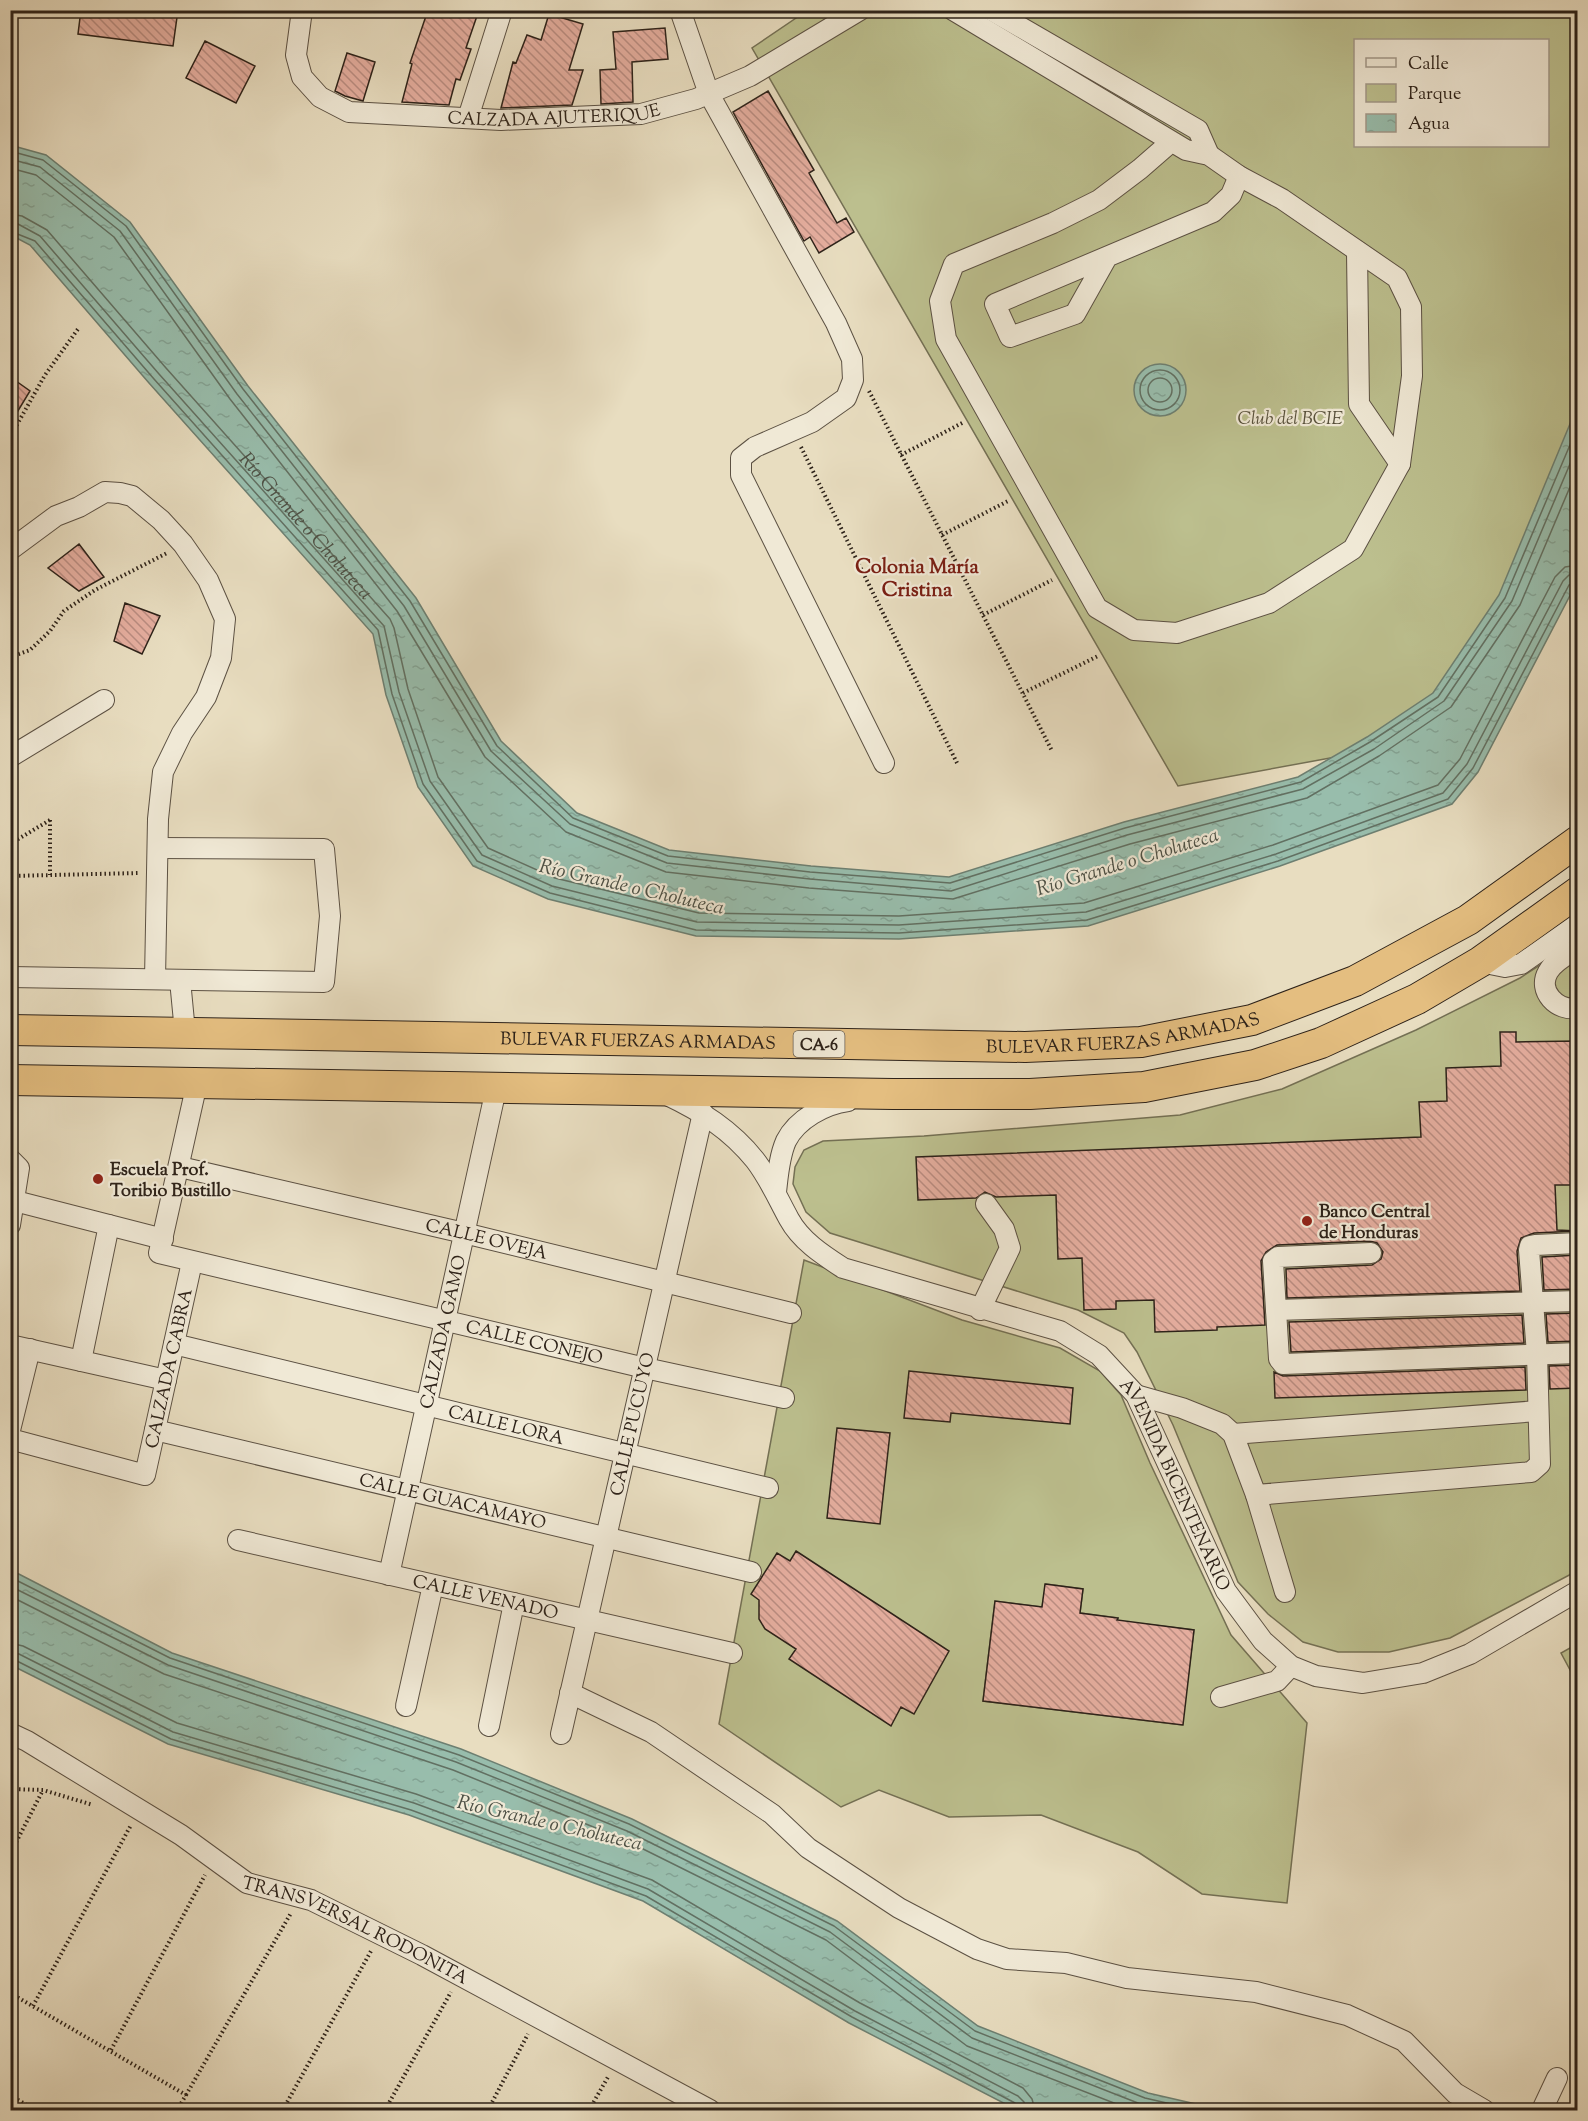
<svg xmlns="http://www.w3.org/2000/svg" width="1588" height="2121" font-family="'Sorts Mill Goudy',serif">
<defs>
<pattern id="water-ripples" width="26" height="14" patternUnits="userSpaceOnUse" patternTransform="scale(1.5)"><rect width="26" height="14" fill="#98bdac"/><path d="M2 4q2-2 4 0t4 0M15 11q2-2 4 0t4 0" fill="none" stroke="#83a293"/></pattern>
<pattern id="building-back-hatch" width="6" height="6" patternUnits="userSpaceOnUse" patternTransform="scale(1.5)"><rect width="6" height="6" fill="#e4ad9e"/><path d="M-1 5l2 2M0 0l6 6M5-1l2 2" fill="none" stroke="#b98c80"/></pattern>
</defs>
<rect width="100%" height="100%" fill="#e8ddc0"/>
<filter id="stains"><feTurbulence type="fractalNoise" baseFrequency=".00333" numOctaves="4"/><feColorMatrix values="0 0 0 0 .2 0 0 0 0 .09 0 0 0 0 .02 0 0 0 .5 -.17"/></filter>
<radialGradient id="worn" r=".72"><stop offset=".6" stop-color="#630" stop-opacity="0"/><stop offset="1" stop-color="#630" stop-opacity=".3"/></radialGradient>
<path fill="#bcbf8e" stroke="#747054" stroke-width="1.5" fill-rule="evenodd" d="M808,10L1577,11V462L1514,610L1379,749L1178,786L752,48ZM1356,40H1548V146H1356Z
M1577,941V1571L1450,1638L1389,1652H1338L1303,1642L1268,1614L1238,1582L1173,1425L1137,1352L1124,1333L1078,1310L830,1233L806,1212L793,1184L795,1167L804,1150L823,1141L924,1136L1180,1115L1282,1089L1416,1030L1520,978Z
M804,1260L962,1320L1060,1348L1100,1371L1121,1395L1150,1463L1231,1635L1307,1723L1287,1903L1202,1894L1138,1852L1041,1815L949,1817L879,1790L841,1807L719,1724ZM1046,1584L1083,1589L1080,1613L1118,1618L1115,1638L1145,1624L1194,1630L1182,1725L983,1701L995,1601L1042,1607Z
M1577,1644V1683L1561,1653Z"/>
<path fill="url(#water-ripples)" stroke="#6d7f71" stroke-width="1.5" d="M10,145L46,155L130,222L248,386L416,598L501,741L577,813L669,850L811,866L949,877L1124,822L1298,777L1367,737L1433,693L1499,595L1577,407V582L1478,772L1452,804L1280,866L1088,926L899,939L696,936L548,899L473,866L418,787L386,695L373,634L149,383L30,245L11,235Z
M1134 390a26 26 0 1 1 52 0a26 26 0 1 1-52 0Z
M11,1570L172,1653L461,1749L632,1819L837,1921L978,2026L1148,2093L1222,2110H1017L849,2023L643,1901L409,1815L168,1744L11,1665Z"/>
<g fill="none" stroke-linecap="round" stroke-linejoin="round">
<g stroke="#627062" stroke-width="1.5">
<path d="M10,151L43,160L126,226L243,389L410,601L497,746L573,818L668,856L810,872L950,883L1125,828L1301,782L1370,742L1438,697L1505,598L1578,426"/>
<path d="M10,159L40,167L120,231L237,394L404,606L491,751L570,824L667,863L810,879L951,891L1127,835L1303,789L1374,749L1444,701L1512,601L1578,445"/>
<path d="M10,168L36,175L114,237L230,399L397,611L485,757L566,832L666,872L809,888L953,899L1130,844L1307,798L1379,756L1451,707L1520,605L1578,468"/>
<path id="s1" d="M10,214L22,216L47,230L166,368L390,619L394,628L408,689L438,777L488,848L555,878L699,913L899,916L1084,903L1273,845L1438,785L1460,759L1555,577L1565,567L1578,565"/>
<path d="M10,223L18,224L40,236L159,374L384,626L399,692L430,781L482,855L552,886L697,922L899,925L1086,912L1276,854L1443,793L1467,764L1563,581L1569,575L1578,574"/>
<path d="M10,231L35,241L154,379L378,630L392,694L423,784L477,861L550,893L696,930L899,933L1087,920L1278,861L1448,799L1473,768L1569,585L1578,581"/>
<circle cx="1160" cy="390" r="20"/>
<circle cx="1160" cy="390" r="12"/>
<path d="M10,1577L170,1658L459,1755L629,1824L834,1926L975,2031L1145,2098L1197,2110"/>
<path d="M10,1586L168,1665L456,1762L627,1831L830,1932L972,2038L1143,2105L1164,2110"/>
<path d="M10,1596L164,1674L453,1770L623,1839L826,1940L967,2046L1132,2110"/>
<path d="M10,1643L23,1646L177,1723L416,1794L652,1880L860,2003L1023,2088L1032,2099L1035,2110"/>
<path d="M10,1652L19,1654L173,1732L414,1803L648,1889L855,2011L1018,2096L1024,2102L1026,2110"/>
<path d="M10,1660H15L171,1739L411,1810L646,1896L852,2017L1015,2103L1018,2110"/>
</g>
</g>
<path fill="url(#building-back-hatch)" stroke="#2d2219" stroke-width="1.5" d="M81,10H178L173,46L78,34Z
M428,10H479L466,48L471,49L460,80L456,79L449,105L402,102L412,64L410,63Z
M549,14L583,24L569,70H583L572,105L501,108L513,62L516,63L527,35L541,40Z
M665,28L668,59L632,62L633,102L601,104L600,70L616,69L613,32Z
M205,41L255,66L236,103L186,78Z
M347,53L375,62L363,101L345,96L335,91Z
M768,91L814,170L809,173L837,223L846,218L854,232L819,253L810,237L804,241L733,112Z
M16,381L30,391L10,424V389Z
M79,544L104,577L79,591L48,568Z
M125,603L160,616L142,654L114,641Z
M1500,1032H1516V1042L1578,1041V1185H1555L1557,1230L1578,1231L1534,1233L1521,1238L1517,1251L1520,1291L1287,1298L1286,1269L1372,1265L1381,1259L1383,1252L1377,1243L1370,1241L1277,1245L1266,1252L1261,1261L1265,1325L1217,1327V1330L1155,1332L1154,1300L1116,1301V1309L1084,1310L1082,1258L1058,1259L1056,1195L996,1197L985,1192L976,1198L918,1200L916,1157L1421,1137L1419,1102L1447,1101L1446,1068L1501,1066Z
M1578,1255V1289L1544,1290L1542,1257Z
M1578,1313V1341L1548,1342L1546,1314Z
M1522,1315L1524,1343L1291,1352L1289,1322Z
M1578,1365V1388L1550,1389L1549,1366Z
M1525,1367L1526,1390L1275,1398L1274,1372L1283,1376Z
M909,1371L1073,1388L1070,1424L951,1413L950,1422L904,1418Z
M837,1428L890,1433L880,1524L827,1518Z
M796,1551L949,1651L914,1714L901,1707L891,1726L789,1659L796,1649L765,1629L759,1619V1600L751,1594L777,1553L790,1561Z
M1045,1584L1083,1589L1080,1613L1118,1618L1117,1620L1194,1630L1183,1725L983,1701L995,1601L1042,1607Z"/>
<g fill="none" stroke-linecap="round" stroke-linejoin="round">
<defs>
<g id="minor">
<path id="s2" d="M302,10L296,55L302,77L320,97L349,112L501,120L641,114L696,99L750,76L860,10"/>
<path d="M680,10L709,94L836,323L852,359L853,380L846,398L812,422L755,447L741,458V475L884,763"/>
<path d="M953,10L1186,150L1209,155L1239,176L1282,199L1397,278L1411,307L1412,376L1400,464L1353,549L1269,603L1177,633L1134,630L1097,608L946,339L940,301L954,264L1053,223L1099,200L1140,169L1171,142"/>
<path d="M991,10L1198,130L1209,155"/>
<path d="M468,118L502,10"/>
<path d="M1357,251L1359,404L1400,464"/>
<path d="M1107,257L1075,314L1010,337L995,304L1213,212L1231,195L1239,176"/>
<path d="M10,550L56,516L79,507L105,492L120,493L132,496L161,520L183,544L208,580L225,619L221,658L206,697L182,733L163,772L158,819L155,979"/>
<path d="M10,757L104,700"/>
<path d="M1578,948C1567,955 1554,961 1548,972C1537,991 1557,1012 1578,1008"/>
<path d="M1480,962L1505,967L1521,964L1578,924"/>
<path d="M10,977L324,982L330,916L324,849L158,848"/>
<path d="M180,980L185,1032"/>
<path id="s3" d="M197,1083L159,1253L645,1368L784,1398"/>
<path id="s4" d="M667,1095C701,1111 731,1130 755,1160C769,1178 778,1199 789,1219C801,1241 823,1255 843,1268L1060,1331L1099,1355L1136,1395L1226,1591L1263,1641L1291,1666L1316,1676L1363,1683L1423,1673L1470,1654L1578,1591"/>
<path d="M10,1159L19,1168L10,1225"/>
<path id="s5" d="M180,1167L464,1233L791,1313"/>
<path d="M776,1192C778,1175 779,1157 786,1141C797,1119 825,1104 848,1101"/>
<path d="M15,1201L163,1239"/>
<path d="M1578,1301L1276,1310L1279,1359L1283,1364L1578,1353"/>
<path d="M980,1310L1010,1248L1004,1229L986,1204"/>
<path d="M1276,1310L1273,1261L1278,1257L1371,1253"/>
<path id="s6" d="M174,1344L768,1488"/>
<path d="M10,1345L166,1380"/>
<path d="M81,1361L109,1225"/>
<path d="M1136,1395L1182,1408L1222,1424L1233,1434L1256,1495L1285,1592"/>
<path d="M10,1430L30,1349"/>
<path id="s7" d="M155,1430L751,1572"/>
<path d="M1233,1434L1538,1411"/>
<path id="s8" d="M10,1439L145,1475L192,1262"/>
<path d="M1256,1495L1531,1472L1540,1464L1537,1354L1529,1250L1530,1246L1535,1245L1578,1243"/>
<path id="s9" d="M238,1540L732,1653"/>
<path id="s10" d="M389,1575L496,1089"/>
<path d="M570,1693L651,1732L772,1814L808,1848L899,1908L977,1949L1007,1959L1066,1963L1127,1978L1256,1992L1347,2015L1404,2041L1455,2093L1484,2110"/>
<path d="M1221,1697L1277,1681L1291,1666"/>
<path d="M406,1706L433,1585"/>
<path d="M489,1726L514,1603"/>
<path id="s11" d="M10,1733L27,1741L181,1835L247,1883L311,1900L422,1955L710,2110"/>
<path id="s12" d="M561,1734L703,1113"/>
<path d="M1542,2110L1557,2078"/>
</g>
<g id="highway">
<path id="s13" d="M10,1030L1025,1047L1141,1042L1252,1020L1355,981L1468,920L1578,841"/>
<path d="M10,1080L893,1094H1030L1144,1087L1255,1065L1321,1043L1417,999L1480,962L1578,892"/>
</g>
</defs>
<use href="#minor" stroke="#5c5143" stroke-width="22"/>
<use href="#highway" stroke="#2d2219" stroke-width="32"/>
<path stroke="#2d2219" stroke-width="4" stroke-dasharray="1.5 3" stroke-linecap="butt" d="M869,391L1052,751
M10,437L45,375L78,329
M801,447L957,763
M901,455L964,422
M942,535L1010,500
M983,615L1052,580
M10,657L30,650L50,631L64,611L95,590L167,553
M1023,693L1098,656
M50,820V875
M10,844L50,820
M10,876L139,873
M10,1789L43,1790L93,1805
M10,1854L43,1790
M10,1993L186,2095L177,2110
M33,2006L131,1825
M111,2050L205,1875
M10,2095L35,2110
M186,2095L291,1913
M285,2106L371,1951
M385,2110L451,1992
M488,2110L528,2034
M589,2110L608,2077"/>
<use href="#minor" stroke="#f0e9d6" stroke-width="20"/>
<use href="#highway" stroke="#e4be80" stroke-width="30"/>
</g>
<g fill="#8f2418" stroke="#f0e9d6" stroke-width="2">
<circle cx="98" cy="1179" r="6"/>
<circle cx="1307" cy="1221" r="6"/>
</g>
<g text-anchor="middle" stroke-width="4.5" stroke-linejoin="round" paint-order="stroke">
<rect fill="#f0e9d6" stroke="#685e52" stroke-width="1.5" x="793.5" y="1031" width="51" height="26" rx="4.5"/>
<g font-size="16" font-weight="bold" fill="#2d2219">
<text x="819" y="1050">CA-6</text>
</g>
<g font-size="18" fill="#2d2219" stroke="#f0e9d6">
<text dy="6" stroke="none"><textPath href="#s2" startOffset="333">CALZADA AJUTERIQUE</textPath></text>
<text dy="6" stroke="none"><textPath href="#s13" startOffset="1114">BULEVAR FUERZAS ARMADAS</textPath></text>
<text dy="6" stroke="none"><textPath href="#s13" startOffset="628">BULEVAR FUERZAS ARMADAS</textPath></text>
<text dy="6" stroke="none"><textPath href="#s5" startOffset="315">CALLE OVEJA</textPath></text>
<text dy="6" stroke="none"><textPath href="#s10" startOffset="249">CALZADA GAMO</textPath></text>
<text dy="6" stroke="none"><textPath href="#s3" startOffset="560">CALLE CONEJO</textPath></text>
<text dy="6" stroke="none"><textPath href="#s8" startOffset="249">CALZADA CABRA</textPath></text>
<text dy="6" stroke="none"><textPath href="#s6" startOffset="342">CALLE LORA</textPath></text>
<text dy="6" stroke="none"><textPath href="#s12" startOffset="318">CALLE PUCUYO</textPath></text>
<text dy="6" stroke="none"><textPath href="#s4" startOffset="676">AVENIDA BICENTENARIO</textPath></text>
<text dy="6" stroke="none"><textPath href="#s7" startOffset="306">CALLE GUACAMAYO</textPath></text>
<text dy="6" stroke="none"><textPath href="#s9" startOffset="254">CALLE VENADO</textPath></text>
<text dy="6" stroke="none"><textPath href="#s11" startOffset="399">TRANSVERSAL RODONITA</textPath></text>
</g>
<g font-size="18" font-style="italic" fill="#58513c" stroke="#f0e9d6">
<text x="1290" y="424">Club del BCIE</text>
</g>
<g font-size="18" font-weight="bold" fill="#2d2219" stroke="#f0e9d6" text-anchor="start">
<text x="110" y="1175">Escuela Prof.<tspan x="110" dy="21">Toribio Bustillo</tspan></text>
<text x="1319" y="1217">Banco Central<tspan x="1319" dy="21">de Honduras</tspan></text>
</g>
<g font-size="20" font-style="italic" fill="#4d5045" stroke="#f0e9d6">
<text dy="7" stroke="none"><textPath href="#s1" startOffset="434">Río Grande o Choluteca</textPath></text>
<text transform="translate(1127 861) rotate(-17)" y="7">Río Grande o Choluteca</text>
<text transform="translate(632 886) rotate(13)" y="7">Río Grande o Choluteca</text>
<text transform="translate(550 1822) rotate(13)" y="7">Río Grande o Choluteca</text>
</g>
<g font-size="20" font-weight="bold" fill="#7a1f14" stroke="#f0e9d6">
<text x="917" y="573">Colonia María<tspan x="917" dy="23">Cristina</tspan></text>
</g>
</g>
<rect width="1588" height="2121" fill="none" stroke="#e8ddc0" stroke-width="36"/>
<rect x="12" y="12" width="1564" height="2097" fill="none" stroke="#2d2219" stroke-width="3"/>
<rect x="18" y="18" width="1552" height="2085" fill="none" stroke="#2d2219" stroke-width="1.5"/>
<rect x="1354" y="39" width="195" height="108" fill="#f0e9d6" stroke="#a2998a" stroke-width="1.5"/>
<rect x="1366" y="58" width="30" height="9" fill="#f0e9d6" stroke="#a2998a" stroke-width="1.5"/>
<text x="1408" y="69" font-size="18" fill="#2d2219">Calle</text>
<rect x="1366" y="84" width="30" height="18" fill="#bcbf8e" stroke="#a2998a" stroke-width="1.5"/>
<text x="1408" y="99" font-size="18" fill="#2d2219">Parque</text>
<rect x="1366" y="114" width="30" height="18" fill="url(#water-ripples)" stroke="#a2998a" stroke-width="1.5"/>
<text x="1408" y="129" font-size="18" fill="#2d2219">Agua</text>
<rect width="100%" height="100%" filter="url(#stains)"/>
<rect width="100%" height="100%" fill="url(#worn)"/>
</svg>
